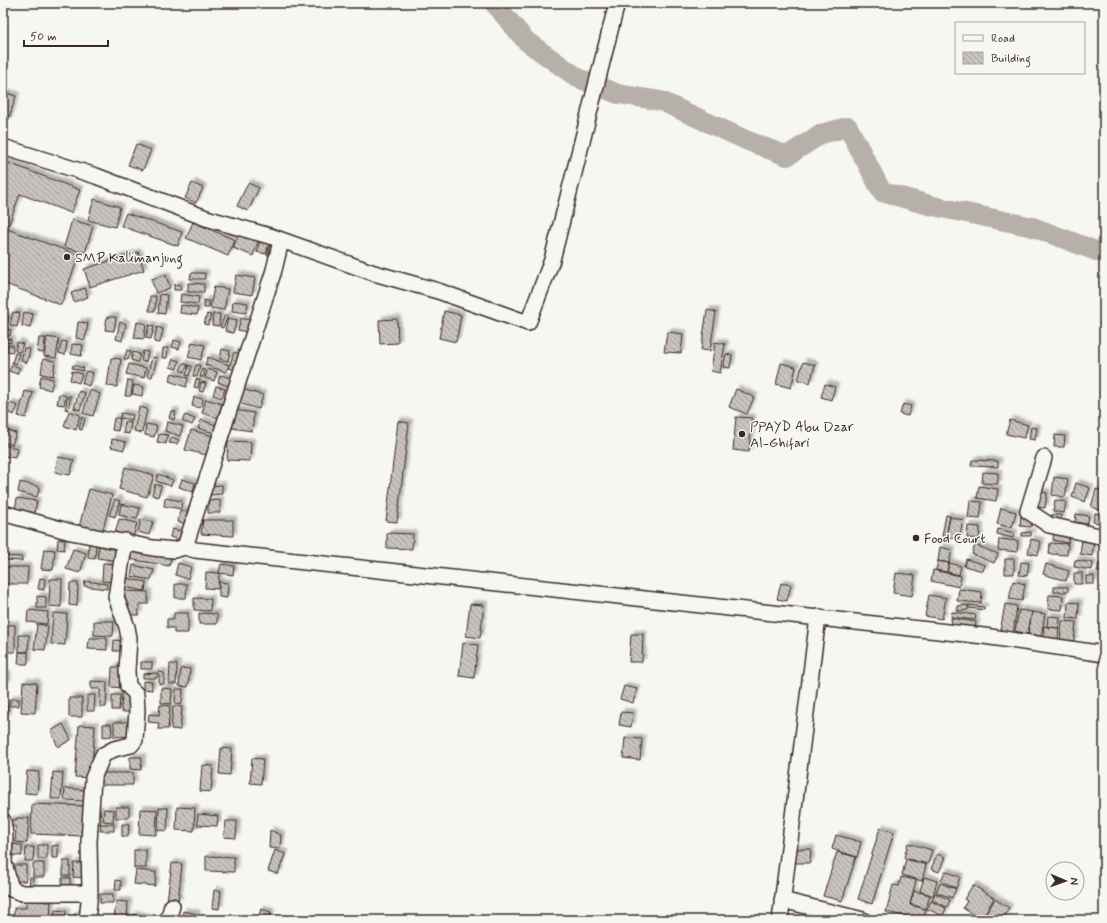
<svg xmlns="http://www.w3.org/2000/svg" width="1107" height="923" font-family="Mynerve,sans-serif">
<defs>
<pattern id="building-back-hatch" width="6" height="6" patternUnits="userSpaceOnUse"><rect width="6" height="6" fill="#c8c3be"/><path d="M-1 5l2 2M0 0l6 6M5-1l2 2" fill="none" stroke="#a49f9a"/></pattern>
<filter id="shadow"><feDropShadow dx="3.5" dy="-3.5" stdDeviation="1" flood-color="#0004"/></filter>
</defs>
<rect width="100%" height="100%" fill="#f6f6f2"/>
<filter id="ink" filterUnits="userSpaceOnUse"><feTurbulence type="fractalNoise" baseFrequency=".025" numOctaves="2"/><feDisplacementMap in="SourceGraphic" scale="8" xChannelSelector="R" yChannelSelector="G"/><feConvolveMatrix kernelMatrix="1 2 1 2 8 2 1 2 1" color-interpolation-filters="sRGB"/></filter>
<g filter="url(#ink)">
<g fill="none" stroke-linecap="round" stroke-linejoin="round">
<path stroke="#b6b0a9" stroke-width="20" d="M494,3L526,41L578,78L618,94L661,101L748,141L787,156L821,134L848,127L882,192L933,206L1033,227L1104,254"/>
</g>
<path fill="url(#building-back-hatch)" stroke="#3b2a1e" filter="url(#shadow)" d="M3,92L16,96L8,121L3,120Z
M136,144L151,150L143,170L128,165Z
M6,162L80,190L71,213L20,194L7,229L79,255L61,305L3,283V171Z
M192,183L203,188L196,203L185,198Z
M248,183L259,188L248,211L237,206Z
M94,199L120,207L115,227L88,220Z
M126,213L182,232L178,246L121,226Z
M72,220L93,226L85,253L64,247Z
M193,222L235,240L228,256L186,238Z
M240,231L259,239L253,256L233,248Z
M260,241L269,243L266,254L257,252Z
M271,241L277,243L274,256L267,255Z
M138,252L144,270L90,287L84,269Z
M191,273H205V279H190Z
M166,275L170,288L156,293L151,279Z
M236,275L255,278L252,295L233,292Z
M188,283L204,284V292H188Z
M180,284L181,290H174V285Z
M214,287L228,289L224,310L210,308Z
M85,288L88,297L74,302L71,293Z
M160,294L167,295L165,314L158,313Z
M181,294L199,297L198,304L180,302Z
M150,296H156L155,311H149Z
M204,300L209,301V308H204Z
M233,301L248,303L246,313L232,311Z
M181,305L198,308L197,315L180,313Z
M707,310L716,312L710,351L701,350Z
M444,311L461,315L456,342L439,338Z
M13,312L20,313L17,327L10,325Z
M24,312L33,314L30,328L22,326Z
M207,314L211,315L208,325L204,324Z
M213,314H220L219,326L212,325Z
M225,315L228,316L223,328L220,327Z
M3,317H9L8,323H3Z
M107,317H116L114,331L105,330Z
M228,318L237,320L233,333L225,331Z
M241,318L254,321L251,333L238,330Z
M397,319L398,343L380,344L379,320Z
M78,322L88,323L85,340L76,338Z
M120,322L126,324L122,341L116,339Z
M137,322L146,324L144,339L134,338Z
M149,325L154,326L151,339L146,338Z
M157,327L163,329L160,343L154,342Z
M4,329L11,330L10,336L4,335Z
M667,332L683,334L681,353L664,352Z
M47,337L59,339L56,358L44,356Z
M5,338L11,339V343L4,342Z
M39,338H45L44,353L37,352Z
M174,340L181,342L179,349L172,347Z
M62,341L67,342L65,355L59,353Z
M17,342L23,344L20,352L15,351Z
M192,342L205,345L201,360L188,357Z
M715,342L725,344L720,373L711,371Z
M72,344L83,345L81,356L71,354Z
M7,345H13V352L7,351Z
M24,348L30,349L27,363L21,361Z
M163,348H168L167,358H162Z
M222,349L230,351L228,361L220,359Z
M127,350L131,351L128,360L124,359Z
M143,351L148,352L146,362L141,361Z
M133,352L140,354L138,362L131,360Z
M234,352L241,354L236,370L229,368Z
M15,353L19,354L16,364L12,363Z
M726,354L732,355L730,368L723,367Z
M152,357L157,358L152,377L147,376Z
M208,357L229,365L226,372L205,365Z
M111,358L121,359L117,387L107,386Z
M43,359L55,361L53,376L41,374Z
M173,359L179,361L177,369L170,367Z
M803,362L815,365L810,383L798,380Z
M183,363L188,365L184,372L180,370Z
M781,363L796,367L791,388L776,384Z
M129,364L146,368L144,378L126,374Z
M12,365L20,368L17,374L9,371Z
M73,365L84,368L83,371L72,368Z
M189,365L192,366L189,376L186,375Z
M196,365H200L197,377L193,376Z
M202,369L205,370L204,377H200Z
M208,369L217,372L214,381L205,378Z
M72,371L82,374L79,383L70,380Z
M86,371L93,373L89,386L82,383Z
M172,373L188,378L186,387L169,381Z
M220,375L234,379L231,387L218,382Z
M41,376L53,379L51,390L39,387Z
M196,379L200,380L198,388L194,387Z
M128,380L133,381L131,396H125Z
M201,382L206,383L203,392L199,391Z
M825,384L835,387L831,400L821,397Z
M134,385L144,387L142,396L132,394Z
M216,386L225,389L222,398L213,395Z
M242,389L263,395L259,409L238,403Z
M736,389L754,397L747,414L729,407Z
M90,390L100,394L93,416L83,413Z
M25,391L33,393L26,418L18,416Z
M79,391L85,393L80,410L74,408Z
M59,394L66,396L64,405L57,404Z
M68,396H71L68,410L65,409Z
M194,397L203,399L201,408L192,406Z
M206,399L222,404L218,418L202,413Z
M10,403L18,406L14,415L6,412Z
M903,404L911,406L908,416L900,414Z
M139,407L147,409L142,433L134,431Z
M234,410L254,413L252,431L231,428Z
M69,411L80,415L76,430L64,426Z
M171,411L176,412L174,420L169,418Z
M121,413L133,415L132,420L120,418Z
M185,415L195,419L192,425L182,421Z
M82,417L85,418L82,430L79,429Z
M736,417L752,418L749,452L733,450Z
M114,418H120L118,431L112,430Z
M201,420L216,425L214,433L198,428Z
M1010,420L1028,425L1024,438L1006,434Z
M125,421L131,422L129,434L123,433Z
M398,421L409,423L397,522L386,521Z
M167,422L183,426L180,436L165,431Z
M146,424L157,426L154,437L145,435Z
M1031,427L1037,428L1035,440L1029,439Z
M3,429L16,433L12,445L3,442Z
M191,430L213,436L207,455L185,450Z
M159,434L168,435L166,444L157,442Z
M1055,435L1065,436L1064,447H1054Z
M172,437L179,440L177,444L169,443Z
M112,439L126,442L124,450L111,447Z
M228,441L251,442L250,461L227,460Z
M3,445L17,448L15,458L3,456Z
M58,457L74,460L70,475L55,472Z
M972,460L998,461V467L971,466Z
M125,467L154,475L147,497L119,489Z
M983,472L998,473V484L982,483Z
M158,474L173,480L171,486L156,481Z
M1054,477L1068,479L1065,497L1052,495Z
M182,479L195,483L193,492L179,487Z
M20,482L40,487L37,497L18,492Z
M1076,483L1090,488L1085,502L1072,497Z
M155,484L161,486L158,497L152,495Z
M222,485V494L210,495L209,486Z
M979,486L998,489L996,501L977,498Z
M89,489L112,495L102,533L79,527Z
M1096,489L1104,491L1100,510L1091,507Z
M1038,492L1047,493L1045,508L1035,507Z
M17,498L37,501L34,513L15,510Z
M165,498L182,501L181,509L164,506Z
M115,499L120,501L115,517L109,515Z
M220,500V513H208V501Z
M1055,500L1066,502L1064,513L1053,511Z
M970,501L982,502L980,519L968,518Z
M121,504L140,508L137,519L119,515Z
M1001,508L1016,512L1012,528L997,524Z
M180,510L189,512L187,524L178,522Z
M1021,513L1033,515L1031,527L1020,526Z
M1095,513L1104,515V524L1093,522Z
M1076,514L1089,516L1087,524L1075,522Z
M946,515L950,516L946,537L942,536Z
M1051,515H1061V521L1050,520Z
M950,517L963,520L959,539L946,537Z
M119,519L137,523L133,538L115,533Z
M141,519L153,522L149,535L138,532Z
M203,520H233V536L201,534Z
M968,526L980,527L979,539L967,538Z
M172,529L185,532L182,541L170,537Z
M998,529L1014,533L1013,538L997,534Z
M1054,530L1070,533L1068,543L1053,540Z
M1031,532V536H1022V533Z
M387,533L413,534L412,549L387,548Z
M58,539L65,540L64,550L57,549Z
M999,539L1018,541L1017,552L998,550Z
M1031,539L1041,542L1038,555L1028,553Z
M1082,539L1094,541L1092,556L1080,554Z
M89,543L96,544L95,559L88,558Z
M1050,543L1068,544L1067,555L1049,554Z
M975,545L998,554L994,563L972,554Z
M99,546L121,550L119,561L97,558Z
M940,547L952,550L949,563L938,561Z
M44,549L55,550L53,570L41,569Z
M73,549L86,553L80,573L66,569Z
M131,551L171,558L169,566L129,559Z
M3,556L22,557V561L3,560Z
M966,559L985,565L983,571L964,566Z
M1005,559H1014V574H1005Z
M1075,560L1093,563L1092,570L1074,567Z
M938,561L949,563L947,572L936,570Z
M1021,562L1029,563L1027,576L1019,575Z
M103,563L116,564L114,582L102,581Z
M178,563L191,567L188,579L175,575Z
M949,563L961,566L959,575L947,572Z
M1099,563H1104V572H1097Z
M221,564L234,566L233,575L219,573Z
M1046,564L1069,571L1066,581L1043,574Z
M133,565L154,570L151,580L131,576Z
M5,567H28L27,584H5Z
M933,570L961,576L959,587L931,581Z
M206,572L219,573L218,589L205,588Z
M896,573L915,575L912,596L893,593Z
M1074,573H1082V584H1074Z
M1086,576H1094V584H1086Z
M40,578L45,579L44,590L38,589Z
M126,578L146,582L145,591L124,587Z
M50,579H62L61,607L49,606Z
M85,581L107,584V589L84,586Z
M1013,581L1025,584L1022,601L1009,599Z
M219,582L228,583L227,598L219,597Z
M70,583H78L77,606L69,605Z
M781,583L791,585L787,601L777,599Z
M175,584H187L186,598H175Z
M1054,587H1068V592H1054Z
M959,589L982,592L981,603L957,601Z
M125,591L148,592V604H139V615H128L129,604H124Z
M929,595L946,598L942,619L925,616Z
M1049,595L1063,596L1062,610L1048,609Z
M37,596L46,597V608H37Z
M194,598L211,599L210,611L194,610Z
M1068,602L1079,603L1078,619L1067,618Z
M470,604L484,605L480,638L466,636Z
M1005,604L1017,606L1013,635L1000,632Z
M968,605V610L958,611V606Z
M969,605L984,607V610L969,608Z
M28,610L48,612L47,624L27,622Z
M1019,610L1032,612L1028,634L1015,631Z
M952,612L976,615L975,620L951,617Z
M1032,612L1045,614L1041,636L1028,634Z
M53,613L67,614L65,645L51,644Z
M174,613H188V633H174V628H167V619H174Z
M199,613L217,614V624H199Z
M1048,616L1060,617L1059,628L1047,627Z
M951,618L976,622L975,629L952,625Z
M94,621H114L113,636L94,635Z
M1062,621L1076,622L1074,641L1060,640Z
M37,624L48,626L45,650L34,649Z
M5,625H15V652H5Z
M1044,626L1059,628L1058,639L1043,638Z
M631,634H643L642,662H629Z
M19,635H29L28,652H19Z
M89,638H107V650L88,649Z
M114,640L123,641V651H113Z
M463,643L478,645L474,678L459,676Z
M19,652H28V664H18Z
M141,662H152V669H141Z
M170,664H177L176,684H169Z
M112,667H122V688L111,687Z
M181,668L190,669L188,687L179,686Z
M159,672L164,673V684H159Z
M157,673V678H143V674Z
M3,674H7V684H3Z
M91,681L107,682L106,707H100V689H91Z
M143,681L152,682V690L143,689Z
M23,682L37,683L35,713L21,712Z
M624,686L637,689L633,703L620,699Z
M161,688L172,689L171,704L161,703Z
M176,689H183L182,704L175,703Z
M122,692L132,693V712H121Z
M87,695H95L94,711H87Z
M112,695H120L119,710H112Z
M69,698H82V717H69Z
M10,699H19V706H10Z
M3,705H7V718H3Z
M160,705L170,706L168,729H158L159,723L148,722L149,714L159,715Z
M173,706L182,707L180,730L171,729Z
M621,712L633,713L631,727L619,725Z
M114,722H134V736L114,737Z
M63,724L71,740L58,747L51,731Z
M103,724H111L112,736L103,737Z
M79,725L95,726L91,778L75,777Z
M625,738L642,739L640,760L623,758Z
M221,748L232,749L230,775L219,774Z
M130,757H142L141,770L130,769Z
M252,758L263,759L261,784L250,783Z
M202,765L213,766L211,792L200,791Z
M27,771L39,772L37,794L25,793Z
M53,772L63,773L61,799H51Z
M99,773H133V785H99Z
M65,788L85,790V801L64,800Z
M32,804L84,806L83,836L31,834Z
M116,807H129V818H116Z
M177,807L195,808L194,831L176,830Z
M159,808H168L167,831L158,830Z
M104,809L114,810L113,822L103,821Z
M140,809L157,810L156,835L139,834Z
M93,810H100L101,824H93Z
M198,814L218,816L217,826L197,825Z
M17,818H29L27,843L15,842L16,827L8,826L9,820H16Z
M226,821H237L236,838L224,837Z
M101,824H114V831H100Z
M122,824H129L128,837L122,836Z
M880,828L894,832L872,904L858,899Z
M270,830L281,835L280,849L269,848Z
M836,835L861,842L857,857L832,849Z
M908,843L932,850L928,864L904,858Z
M10,844L22,845V856L9,855Z
M38,845H47V859H38Z
M58,845V858H52V846Z
M26,847H34L33,861H25Z
M793,849H811L810,863H793Z
M134,850H146V868H134Z
M275,850L285,854L278,874L268,871Z
M837,852L856,857L842,901L823,896Z
M937,854L945,857L939,872L931,869Z
M206,856L234,857V872L206,871Z
M906,859L926,865L922,881L902,875Z
M63,861H70V876H63Z
M33,863H44V877H33Z
M74,863H85L84,878L73,877Z
M172,863L182,864L178,902L167,901Z
M14,865H26V881H14Z
M136,870L156,872L155,886L134,884Z
M945,871L960,877L956,888L941,881Z
M30,877L33,878L32,890H29Z
M901,877L916,880L910,905L926,909L923,920L886,912L893,885L899,886Z
M924,877L937,881L933,896L920,891Z
M62,878H70V890H62Z
M116,880L121,881V890H115Z
M940,883L956,889L952,898L936,892Z
M973,885L994,898L981,920L963,908L967,901L964,899Z
M214,890L221,891L219,909L212,908Z
M914,891L930,895L926,909L910,904Z
M935,893L950,900L947,907L932,900Z
M100,894H113V903H100Z
M995,899L1009,908L1002,920H982Z
M26,901L51,902L50,920H14V908H26Z
M116,901L128,902L127,920H114Z
M931,901L946,908L943,916L927,909Z
M261,909L271,912L269,920H258Z
M55,910L66,911L65,920H54Z
M183,911L197,914L195,920H182Z
M74,914L85,915L84,920H73Z
M133,914L152,919L151,920H132Z"/>
<g fill="none" stroke-linecap="round" stroke-linejoin="round">
<defs>
<path id="minor" d="M3,147L96,176L206,218L273,237L374,273L438,291L528,323L552,260L617,3
M1044,458L1028,511L1049,525L1104,537
M3,513L71,532L153,548L174,550L185,547L195,550L984,636L1104,654
M185,547L274,270L281,241
M3,821L5,834L4,863L11,889L22,893H90L87,920
M90,893L89,842L93,778L103,755L114,749L131,745L135,740L137,710L136,694L128,686L127,671L129,638L127,627L116,597L125,541
M782,900L863,920
M168,920L172,906
M780,920L818,617"/>
</defs>
<use href="#minor" stroke="#3b2a1e" stroke-width="18"/>
<use href="#minor" stroke="#f6f6f2" stroke-width="15"/>
</g>
</g>
<g fill="#3b2a1e" stroke="#f6f6f2" stroke-width="1.5">
<circle cx="67" cy="257" r="4"/>
<circle cx="742" cy="434" r="4"/>
<circle cx="916" cy="538" r="4"/>
</g>
<g text-anchor="middle" stroke-width="3" stroke-linejoin="round" paint-order="stroke">
<g font-size="14" fill="#3b2a1e" stroke="#f6f6f2" text-anchor="start">
<text x="75" y="262">SMP Kalimanjung</text>
<text x="750" y="431">PPAYD Abu Dzar<tspan x="750" dy="16">Al-Ghifari</tspan></text>
<text x="924" y="543">Food Court</text>
</g>
</g>
<rect width="1107" height="923" fill="none" stroke="#f6f6f2" stroke-width="16"/>
<rect x="8" y="8" width="1091" height="907" fill="none" stroke="#3b2a1e" stroke-width="1.5" filter="url(#ink)"/>
<rect x="955" y="22" width="130" height="52" fill="#f6f6f2" stroke="#aba49d"/>
<rect x="963" y="35" width="20" height="6" fill="#f6f6f2" stroke="#aba49d"/>
<text x="991" y="42" font-size="12" fill="#3b2a1e">Road</text>
<rect x="963" y="52" width="20" height="12" fill="url(#building-back-hatch)" stroke="#aba49d"/>
<text x="991" y="62" font-size="12" fill="#3b2a1e">Building</text>
<g transform="translate(1065 881) rotate(92)"><circle r="19" fill="#f6f6f2" stroke="#aba49d"/>
<path d="M0-3L7 15L0 10L-7 15Z" fill="#3b2a1e"/>
<text y="-6" font-size="11" font-weight="bold" text-anchor="middle" fill="#3b2a1e">N</text>
</g>
<path d="M24 40v6h84v-6" fill="none" stroke="#3b2a1e" stroke-width="2"/>
<text x="30" y="40" font-size="12" fill="#3b2a1e" stroke="#f6f6f2" stroke-width="3" paint-order="stroke">50 m</text>
</svg>
